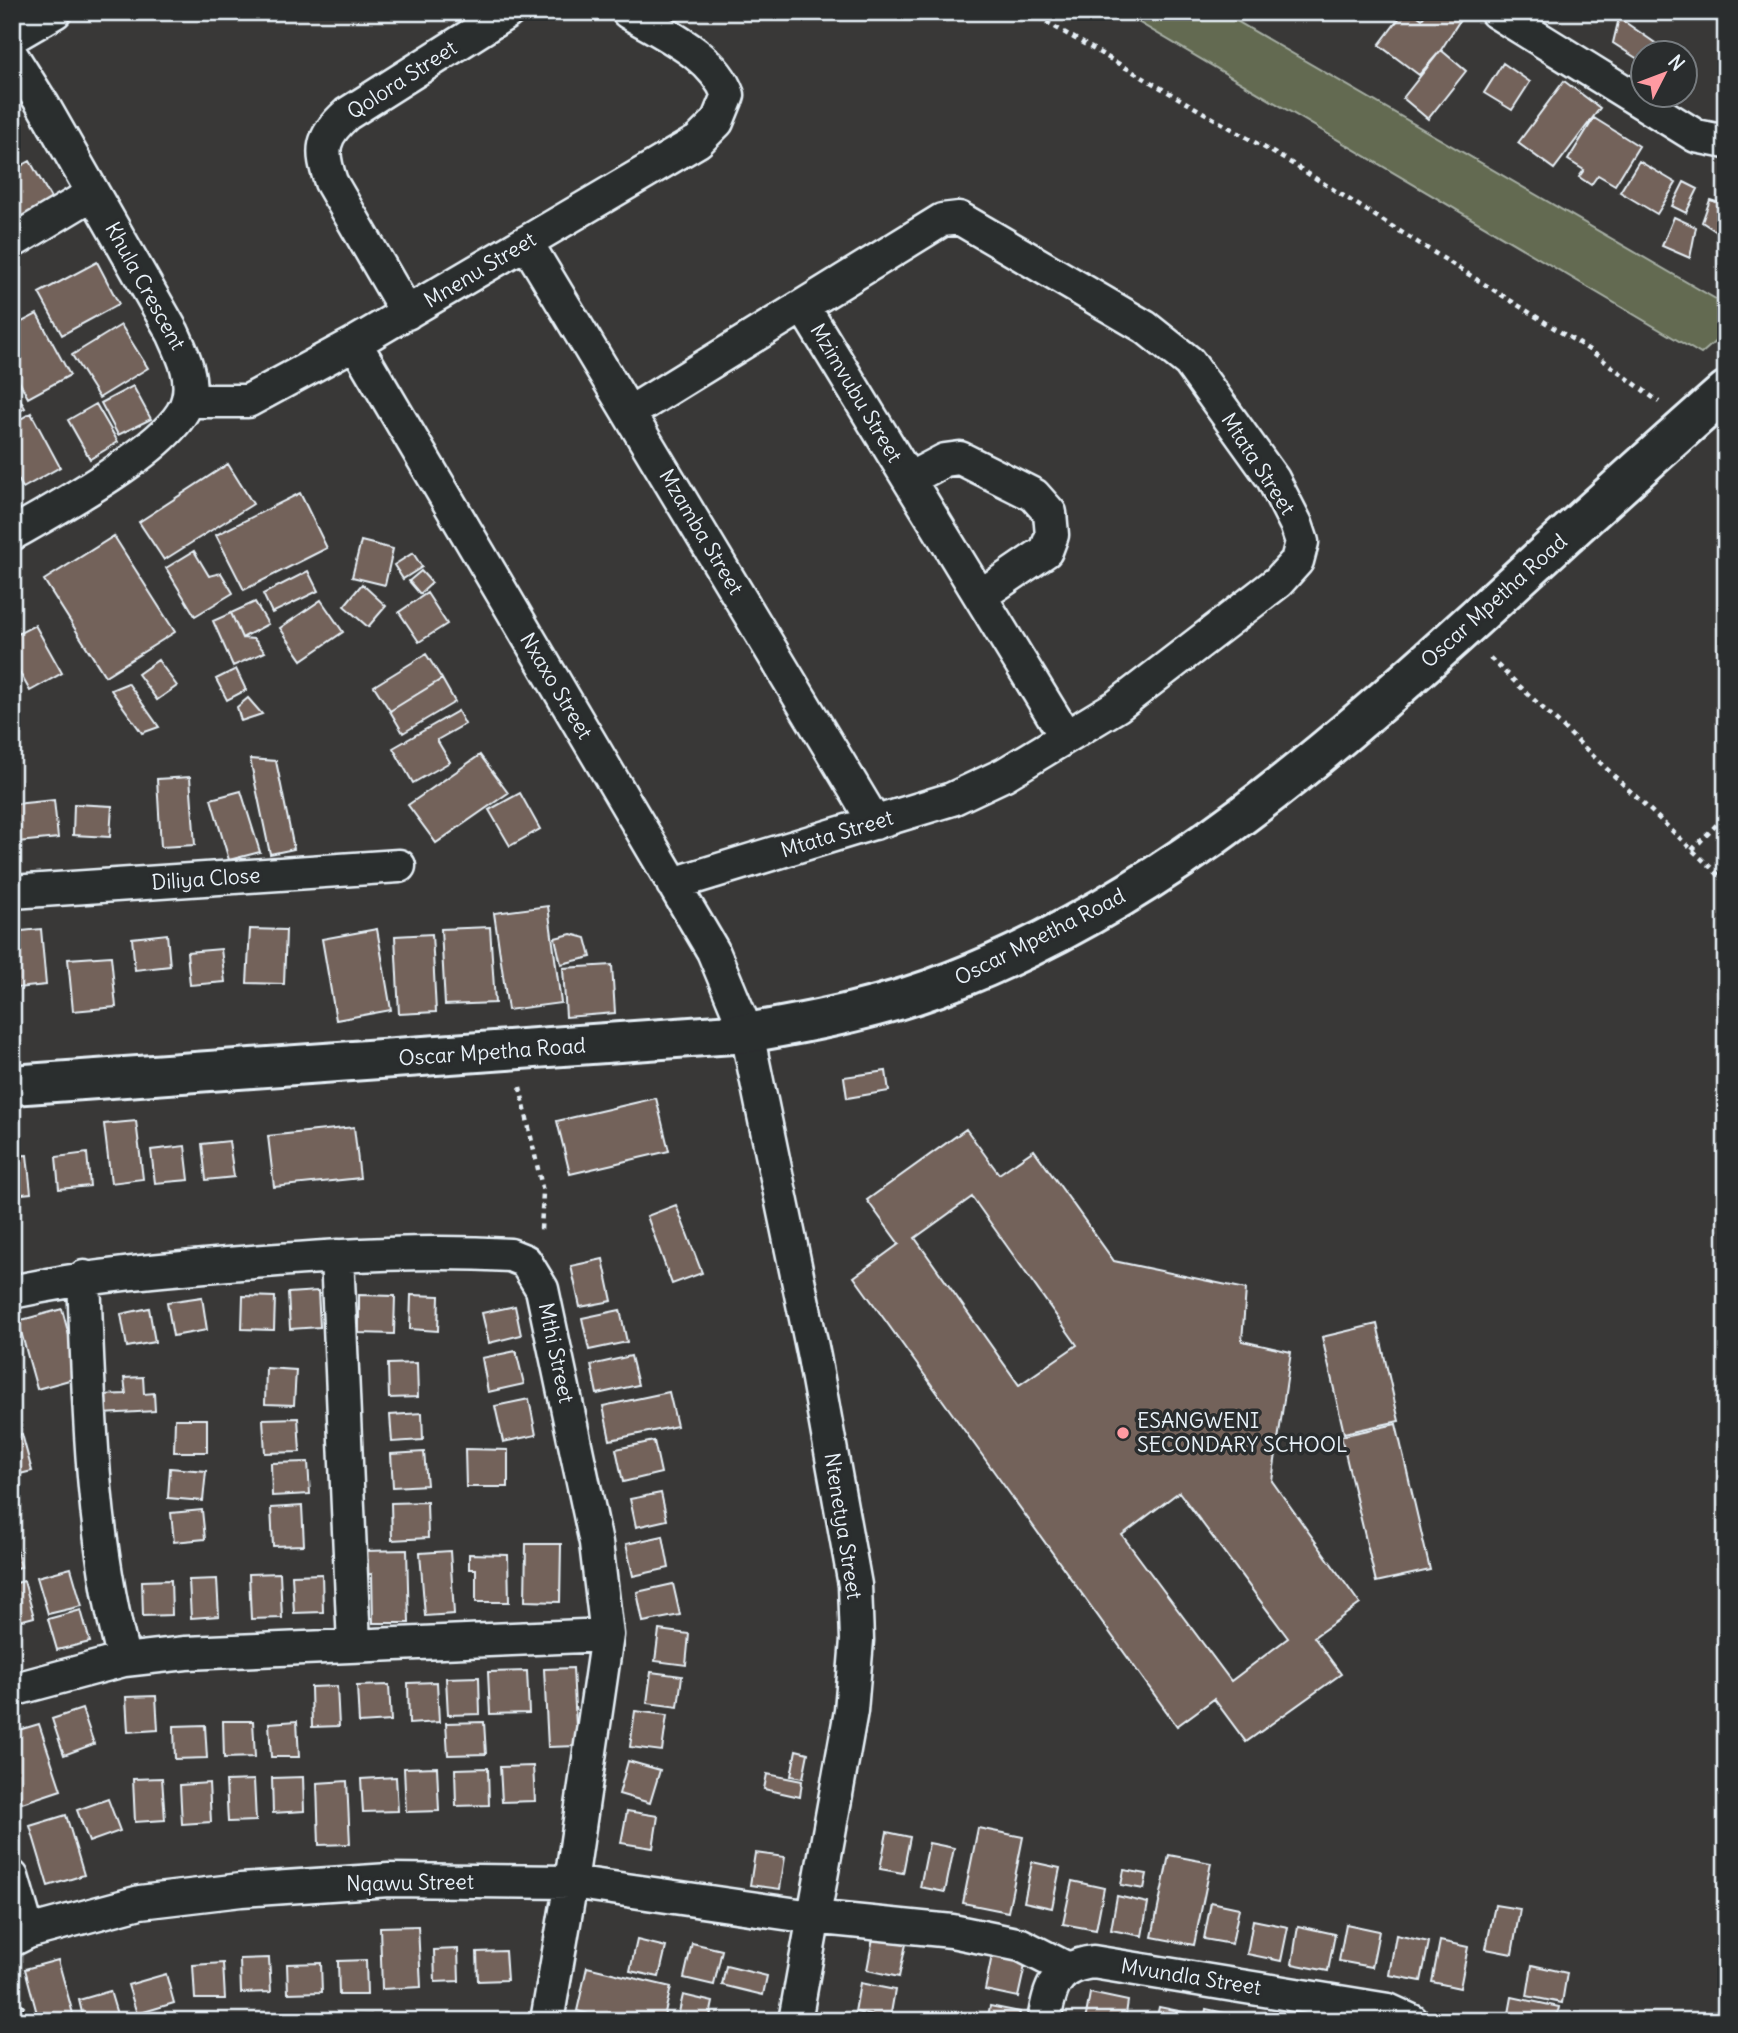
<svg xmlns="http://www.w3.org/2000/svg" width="1738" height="2033" font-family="Delius,sans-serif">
<rect width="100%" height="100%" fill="#393837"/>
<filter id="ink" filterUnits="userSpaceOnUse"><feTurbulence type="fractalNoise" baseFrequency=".0143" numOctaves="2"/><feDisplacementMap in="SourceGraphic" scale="14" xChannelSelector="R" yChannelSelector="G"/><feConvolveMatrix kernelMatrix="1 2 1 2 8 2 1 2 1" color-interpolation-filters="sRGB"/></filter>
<g filter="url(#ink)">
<path fill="#636b51" stroke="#a6aea4" stroke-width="2" d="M1121,12H1221L1726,305V332L1701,354Z"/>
<path fill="#73625a" stroke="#e8f1f8" stroke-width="2" fill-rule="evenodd" d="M1404,12H1413L1422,19L1427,12H1448L1460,20L1441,50L1419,75L1379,45Z
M1619,18L1661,47L1660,52H1644V63L1613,43Z
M1441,50L1466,71L1428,119L1403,98Z
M1503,63L1530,82L1512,110L1484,93Z
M1564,81L1600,108L1554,169L1518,143Z
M1594,118L1639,146L1615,185L1598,175L1591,185L1579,177L1584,170L1568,160Z
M30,161L52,200L12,223V171Z
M1639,161L1676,183L1657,214L1620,192Z
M1684,182L1698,189L1686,213L1672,206Z
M1710,200L1726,205L1717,232L1702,222Z
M1674,217L1696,227L1690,258L1662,246Z
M97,262L119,304L62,335L39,293Z
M37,314L70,375L28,398L12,368V327Z
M121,325L148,368L99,398L72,355Z
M12,386L25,408L12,415Z
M133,386L151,419L118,435L101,403Z
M96,404L118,442L90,459L68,420Z
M31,413L60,467L23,488L12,468V424Z
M228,464L253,504L164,560L139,522Z
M300,493L327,548L244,590L216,535Z
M114,536L175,632L105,676L44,580Z
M361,541L393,549L385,585L352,577Z
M194,551L209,576L221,573L233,593L195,616L166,568Z
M413,553L422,567L403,579L394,565Z
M308,571L318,591L272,613L263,594Z
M421,571L432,583L420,594L409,581Z
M362,584L386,606L368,627L344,606Z
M427,593L447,624L419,642L399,612Z
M321,600L343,632L302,660L280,628Z
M255,602L268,624L242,638L231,613Z
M231,613L242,638L254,639L265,652L233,666L213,621Z
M35,625L62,673L30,691L12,659V637Z
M426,654L442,679L390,711L374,686Z
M158,660L177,686L157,700L138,674Z
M236,669L246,690L227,700L216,679Z
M442,679L455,702L403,733L390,711Z
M128,683L159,727L142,733L111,690Z
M248,698L262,714L241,721L237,707Z
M458,711L465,724L437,740L450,762L413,783L393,748Z
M480,755L508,793L436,843L408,805Z
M250,759L276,761L294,849L270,854Z
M190,777L195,845L161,847L157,779Z
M241,791L260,852L229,860L211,799Z
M520,793L540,829L510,846L489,810Z
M54,800L58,838L18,842L15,804Z
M74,804L112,806L110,837L73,835Z
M548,906L561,1003L508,1010L494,913Z
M490,927L495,1003L445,1005L441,929Z
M41,929L46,985L17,988L12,932Z
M250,929L286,930L284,984L247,983Z
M377,929L391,1010L336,1020L322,939Z
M167,934L170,966L135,970L132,938Z
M432,934L436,1012L399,1014L395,936Z
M571,934L586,938L591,957L561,964L555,938Z
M221,949L225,982L190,985L187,952Z
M111,956L116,1007L73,1011L68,959Z
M612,965L615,1013L566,1017L563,968Z
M886,1071L889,1091L847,1098L844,1077Z
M656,1098L669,1151L570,1174L557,1121Z
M136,1121L143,1179L111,1183L104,1124Z
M354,1127L360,1178L274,1187L268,1136Z
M966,1129L999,1174L1034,1150L1114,1261L1246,1289L1242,1341L1291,1352L1272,1481L1360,1604L1314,1637L1341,1674L1246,1742L1214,1699L1177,1726L854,1277L899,1244L867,1200ZM972,1197L1077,1345L1019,1385L915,1238ZM1179,1492L1288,1638L1231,1681L1122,1535Z
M229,1141L234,1177L206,1180L202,1144Z
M185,1146L189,1180L155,1183L151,1150Z
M87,1153L90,1186L59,1189L56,1157Z
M27,1155L31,1193L12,1195V1156Z
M676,1205L702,1273L672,1284L647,1216Z
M603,1259L612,1301L580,1307L571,1266Z
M318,1291L320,1327L290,1329L288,1293Z
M359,1295L395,1296L394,1334L359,1333Z
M411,1295L439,1296L438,1331L410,1329Z
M243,1296L275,1297L274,1330L242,1329Z
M202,1297L207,1330L173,1336L167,1302Z
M515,1306L521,1335L489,1343L482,1313Z
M149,1308L155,1342L127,1347L121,1314Z
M62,1309L80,1377L37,1389L18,1321Z
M620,1310L627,1342L589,1350L582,1318Z
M1377,1324L1399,1421L1344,1433L1322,1337Z
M516,1351L524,1384L488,1392L482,1358Z
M631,1356L638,1385L597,1394L591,1365Z
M417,1363L418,1397L389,1398L388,1364Z
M266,1368L296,1370L294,1405L265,1404Z
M143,1377L144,1394L154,1393L155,1411L102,1414L101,1395L126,1394L124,1378Z
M669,1392L677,1426L610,1440L603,1406Z
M529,1399L536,1435L503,1442L495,1406Z
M422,1413L423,1440L392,1442L390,1415Z
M298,1418L300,1452L265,1453L263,1419Z
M175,1419H207V1452H174Z
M1396,1424L1430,1570L1376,1582L1341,1436Z
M22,1434L32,1471L12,1476V1436Z
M654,1441L661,1473L623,1482L616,1449Z
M465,1449L508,1450V1487H466Z
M424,1452L427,1485L393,1487L391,1454Z
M308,1462L310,1494L272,1496L271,1463Z
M170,1468L206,1471L203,1501L168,1498Z
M661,1493L667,1520L636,1527L630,1499Z
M427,1502L428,1538L392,1540L391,1503Z
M302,1506L304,1545L273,1546L271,1508Z
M202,1510L205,1539L174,1542L171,1513Z
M13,1535L21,1567L12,1569V1536Z
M663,1536L669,1568L633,1576L626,1544Z
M526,1544H561L560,1602L525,1601Z
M407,1550L409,1623H373L372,1574L364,1575V1551Z
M450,1551L454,1614L425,1616L420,1553Z
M469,1554L508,1555L509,1602H476V1569H469Z
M71,1568L82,1606L48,1614L37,1577Z
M280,1573L282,1618L251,1619L249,1574Z
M322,1574L323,1612L294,1613L292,1575Z
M217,1579L219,1616L191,1618L189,1580Z
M171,1580L172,1615L143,1616L142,1581Z
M24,1581L34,1617L12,1623V1584Z
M673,1584L680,1615L643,1622L637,1592Z
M81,1610L90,1642L57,1650L48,1619Z
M659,1630L689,1634L686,1665L655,1661Z
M573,1668L577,1746L548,1747L544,1669Z
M527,1671L529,1713L490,1714L488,1672Z
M651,1672L682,1676L678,1707L647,1703Z
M479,1677L480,1714L448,1715L446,1678Z
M437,1682L439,1722L409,1724L408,1683Z
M389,1685L391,1721L359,1723L357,1686Z
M337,1686L339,1726L312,1727L311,1687Z
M156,1696L158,1730L128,1732L126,1697Z
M82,1709L94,1744L64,1755L52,1719Z
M635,1711L667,1715L662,1751L630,1747Z
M223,1721H253L255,1757L224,1758Z
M297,1721L299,1757H271L269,1723Z
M484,1722L486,1754L448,1755L446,1723Z
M39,1724L61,1790L22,1803L12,1773V1732Z
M205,1725L207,1758L175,1759L174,1726Z
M796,1750L808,1753L803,1778L791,1776Z
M628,1761L660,1770L650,1803L619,1794Z
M533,1766L535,1801L502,1802L500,1767Z
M437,1767L439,1811L406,1812L404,1768Z
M488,1768L489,1805L456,1806L455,1769Z
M767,1774L802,1781L800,1797L764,1789Z
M303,1777L304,1811L273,1813L272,1778Z
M396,1777L398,1811L363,1812L361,1779Z
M162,1778L165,1820L135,1822L133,1779Z
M254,1780L256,1821L228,1822L226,1781Z
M347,1781L350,1844L319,1845L317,1783Z
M209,1783L211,1822L182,1824L180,1785Z
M108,1799L120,1831L89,1842L77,1810Z
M627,1811L658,1816L653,1848L621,1843Z
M66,1815L84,1875L48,1886L30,1826Z
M978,1828L1023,1837L1008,1912L963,1903Z
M887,1832L910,1837L903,1873L880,1869Z
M929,1843L954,1848L945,1892L920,1887Z
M755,1853L785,1857L780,1889L750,1885Z
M1169,1855L1211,1863L1194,1945L1152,1937Z
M1032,1862L1060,1868L1052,1908L1024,1902Z
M1124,1870L1147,1874L1144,1889L1121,1885Z
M1072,1881L1104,1888L1096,1930L1063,1924Z
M1117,1896L1148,1903L1142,1936L1111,1930Z
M1211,1902L1239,1908L1232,1944L1204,1939Z
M1495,1905L1520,1909L1512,1954L1486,1949Z
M1253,1920L1288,1927L1281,1961L1247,1954Z
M1346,1924L1379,1931L1372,1967L1339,1961Z
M418,1926L421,1987L382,1989L380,1927Z
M1298,1926L1335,1934L1328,1971L1292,1964Z
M1396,1935L1429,1942L1421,1981L1389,1975Z
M873,1938L906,1944L899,1977L867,1970Z
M637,1940L666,1947L659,1977L630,1971Z
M1440,1941L1468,1947L1460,1988L1432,1982Z
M692,1943L722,1950L714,1985L684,1978Z
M458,1949L459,1981L435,1982L434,1950Z
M505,1951L507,1980L478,1981L477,1952Z
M992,1955L1026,1961L1018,1997L985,1990Z
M269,1958L271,1992L241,1993L240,1959Z
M58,1960L75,2021H39L25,1969Z
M366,1960L367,1995H339L338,1961Z
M223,1963L225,1999H195L193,1965Z
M321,1963L322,1992L288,1993L287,1964Z
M1532,1965L1567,1973L1562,2003L1527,1996Z
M726,1966L767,1976L763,1995L722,1985Z
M587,1967L671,1987L663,2021H616L577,2011Z
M166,1974L174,2003L137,2014L128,1985Z
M860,1983L895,1990L890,2019L855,2012Z
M110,1991L119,2021H84L79,2000Z
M1090,1993L1128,2001L1125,2021H1085Z
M12,1995L24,2007L12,2018Z
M683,1995L713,2002L709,2021H677Z
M1512,1997L1559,2007L1556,2021L1508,2019Z
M990,2006L1020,2012L1018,2021H987Z
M1159,2007L1189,2013L1188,2021H1156Z
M1206,2009L1239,2016L1238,2021H1204Z
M371,2015V2021H340L339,2016Z"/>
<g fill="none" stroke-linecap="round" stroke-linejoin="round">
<defs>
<path id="street" d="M1496,12L1696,136L1726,142
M12,37L55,12
M12,56L43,105L173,333C182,353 194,376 188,399C179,443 52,511 12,534
M12,242L92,194
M526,242L875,823
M803,306L1066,737
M407,313L331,182C320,150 321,137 347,114L508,12
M355,343L713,951L747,1033L814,1357L855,1585L857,1640L851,1711L795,2021
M188,401H248L355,343L698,141L717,122L728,95C713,54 663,34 628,12
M629,413L942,220L959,218L1145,327L1189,362L1273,479L1296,524L1302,542L1297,561L1278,582L1117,706L1005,774L952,799L673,884
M909,479L945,460L960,458L1034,495L1050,513L1052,535L1046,551L980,596
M12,892L399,866
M337,1256L354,1645
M84,1277C89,1405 91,1536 124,1660
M12,1292C96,1274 180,1268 265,1261C346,1255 429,1250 510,1255L525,1261L542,1289L596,1543L607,1635L571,1882L547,2021
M12,1690L124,1660L186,1653L607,1635
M12,1877L28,1932
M12,1940L28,1932L140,1902L241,1890L389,1880L571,1882L812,1917L952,1931L1021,1945L1066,1968
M1044,2021C1050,1987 1055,1967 1093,1962L1388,2010L1412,2021"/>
<path id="secondary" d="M12,1085L747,1033C818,1021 888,1007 955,980C1164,898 1332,749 1495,600C1571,530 1648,460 1726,391"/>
</defs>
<use href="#street" stroke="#e8f1f8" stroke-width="37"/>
<use href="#secondary" stroke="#e8f1f8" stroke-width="44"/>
<path stroke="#e8f1f8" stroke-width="4.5" stroke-dasharray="5 5" stroke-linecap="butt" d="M1029,12L1291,163L1591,351L1659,402
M1490,658L1726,882
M1692,850L1726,815
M520,1087L543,1192L541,1230"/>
<use href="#street" stroke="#2a2d2e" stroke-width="32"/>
<use href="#secondary" stroke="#2a2d2e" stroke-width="38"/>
</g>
</g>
<circle fill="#ff9aa2" stroke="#2a2d2e" stroke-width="2.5" cx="1123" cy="1433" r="7"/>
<g text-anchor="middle" stroke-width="7" stroke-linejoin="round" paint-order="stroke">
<g font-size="21" fill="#e8f1f8" stroke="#2a2d2e">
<text transform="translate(402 80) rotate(-33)" y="7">Qolora Street</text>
<text transform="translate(480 270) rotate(-31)" y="7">Mnenu Street</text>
<text transform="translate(145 286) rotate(61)" y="7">Khula Crescent</text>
<text transform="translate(856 393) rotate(59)" y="7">Mzimvubu Street</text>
<text transform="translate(1258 464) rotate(57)" y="7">Mtata Street</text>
<text transform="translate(701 532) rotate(59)" y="7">Mzamba Street</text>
<text transform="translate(1494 601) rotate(-42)" y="7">Oscar Mpetha Road</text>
<text transform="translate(556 686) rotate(59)" y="7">Nxaxo Street</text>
<text transform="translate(837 834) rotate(-17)" y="7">Mtata Street</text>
<text transform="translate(206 879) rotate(-4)" y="7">Diliya Close</text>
<text transform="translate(1040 937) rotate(-27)" y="7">Oscar Mpetha Road</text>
<text transform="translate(492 1052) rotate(-4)" y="7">Oscar Mpetha Road</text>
<text transform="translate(556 1353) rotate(78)" y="7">Mthi Street</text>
<text transform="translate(843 1526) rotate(81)" y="7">Ntenetya Street</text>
<text transform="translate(410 1883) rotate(-1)" y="7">Nqawu Street</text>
<text transform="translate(1191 1977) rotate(9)" y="7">Mvundla Street</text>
</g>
<g font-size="21" fill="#e8f1f8" stroke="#2a2d2e" text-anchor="start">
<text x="1137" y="1428">ESANGWENI<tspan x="1137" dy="24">SECONDARY SCHOOL</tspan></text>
</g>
</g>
<rect width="1738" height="2033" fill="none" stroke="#2a2d2e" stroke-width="42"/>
<rect x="21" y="21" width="1696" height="1991" fill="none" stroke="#e8f1f8" stroke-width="2.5" filter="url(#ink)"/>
<g transform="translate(1664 74) rotate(48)"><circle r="33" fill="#2a2d2e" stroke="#767b7f" stroke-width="2"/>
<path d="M0-5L12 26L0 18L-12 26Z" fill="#ff9aa2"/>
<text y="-10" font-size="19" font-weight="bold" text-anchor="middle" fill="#e8f1f8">N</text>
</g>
</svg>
